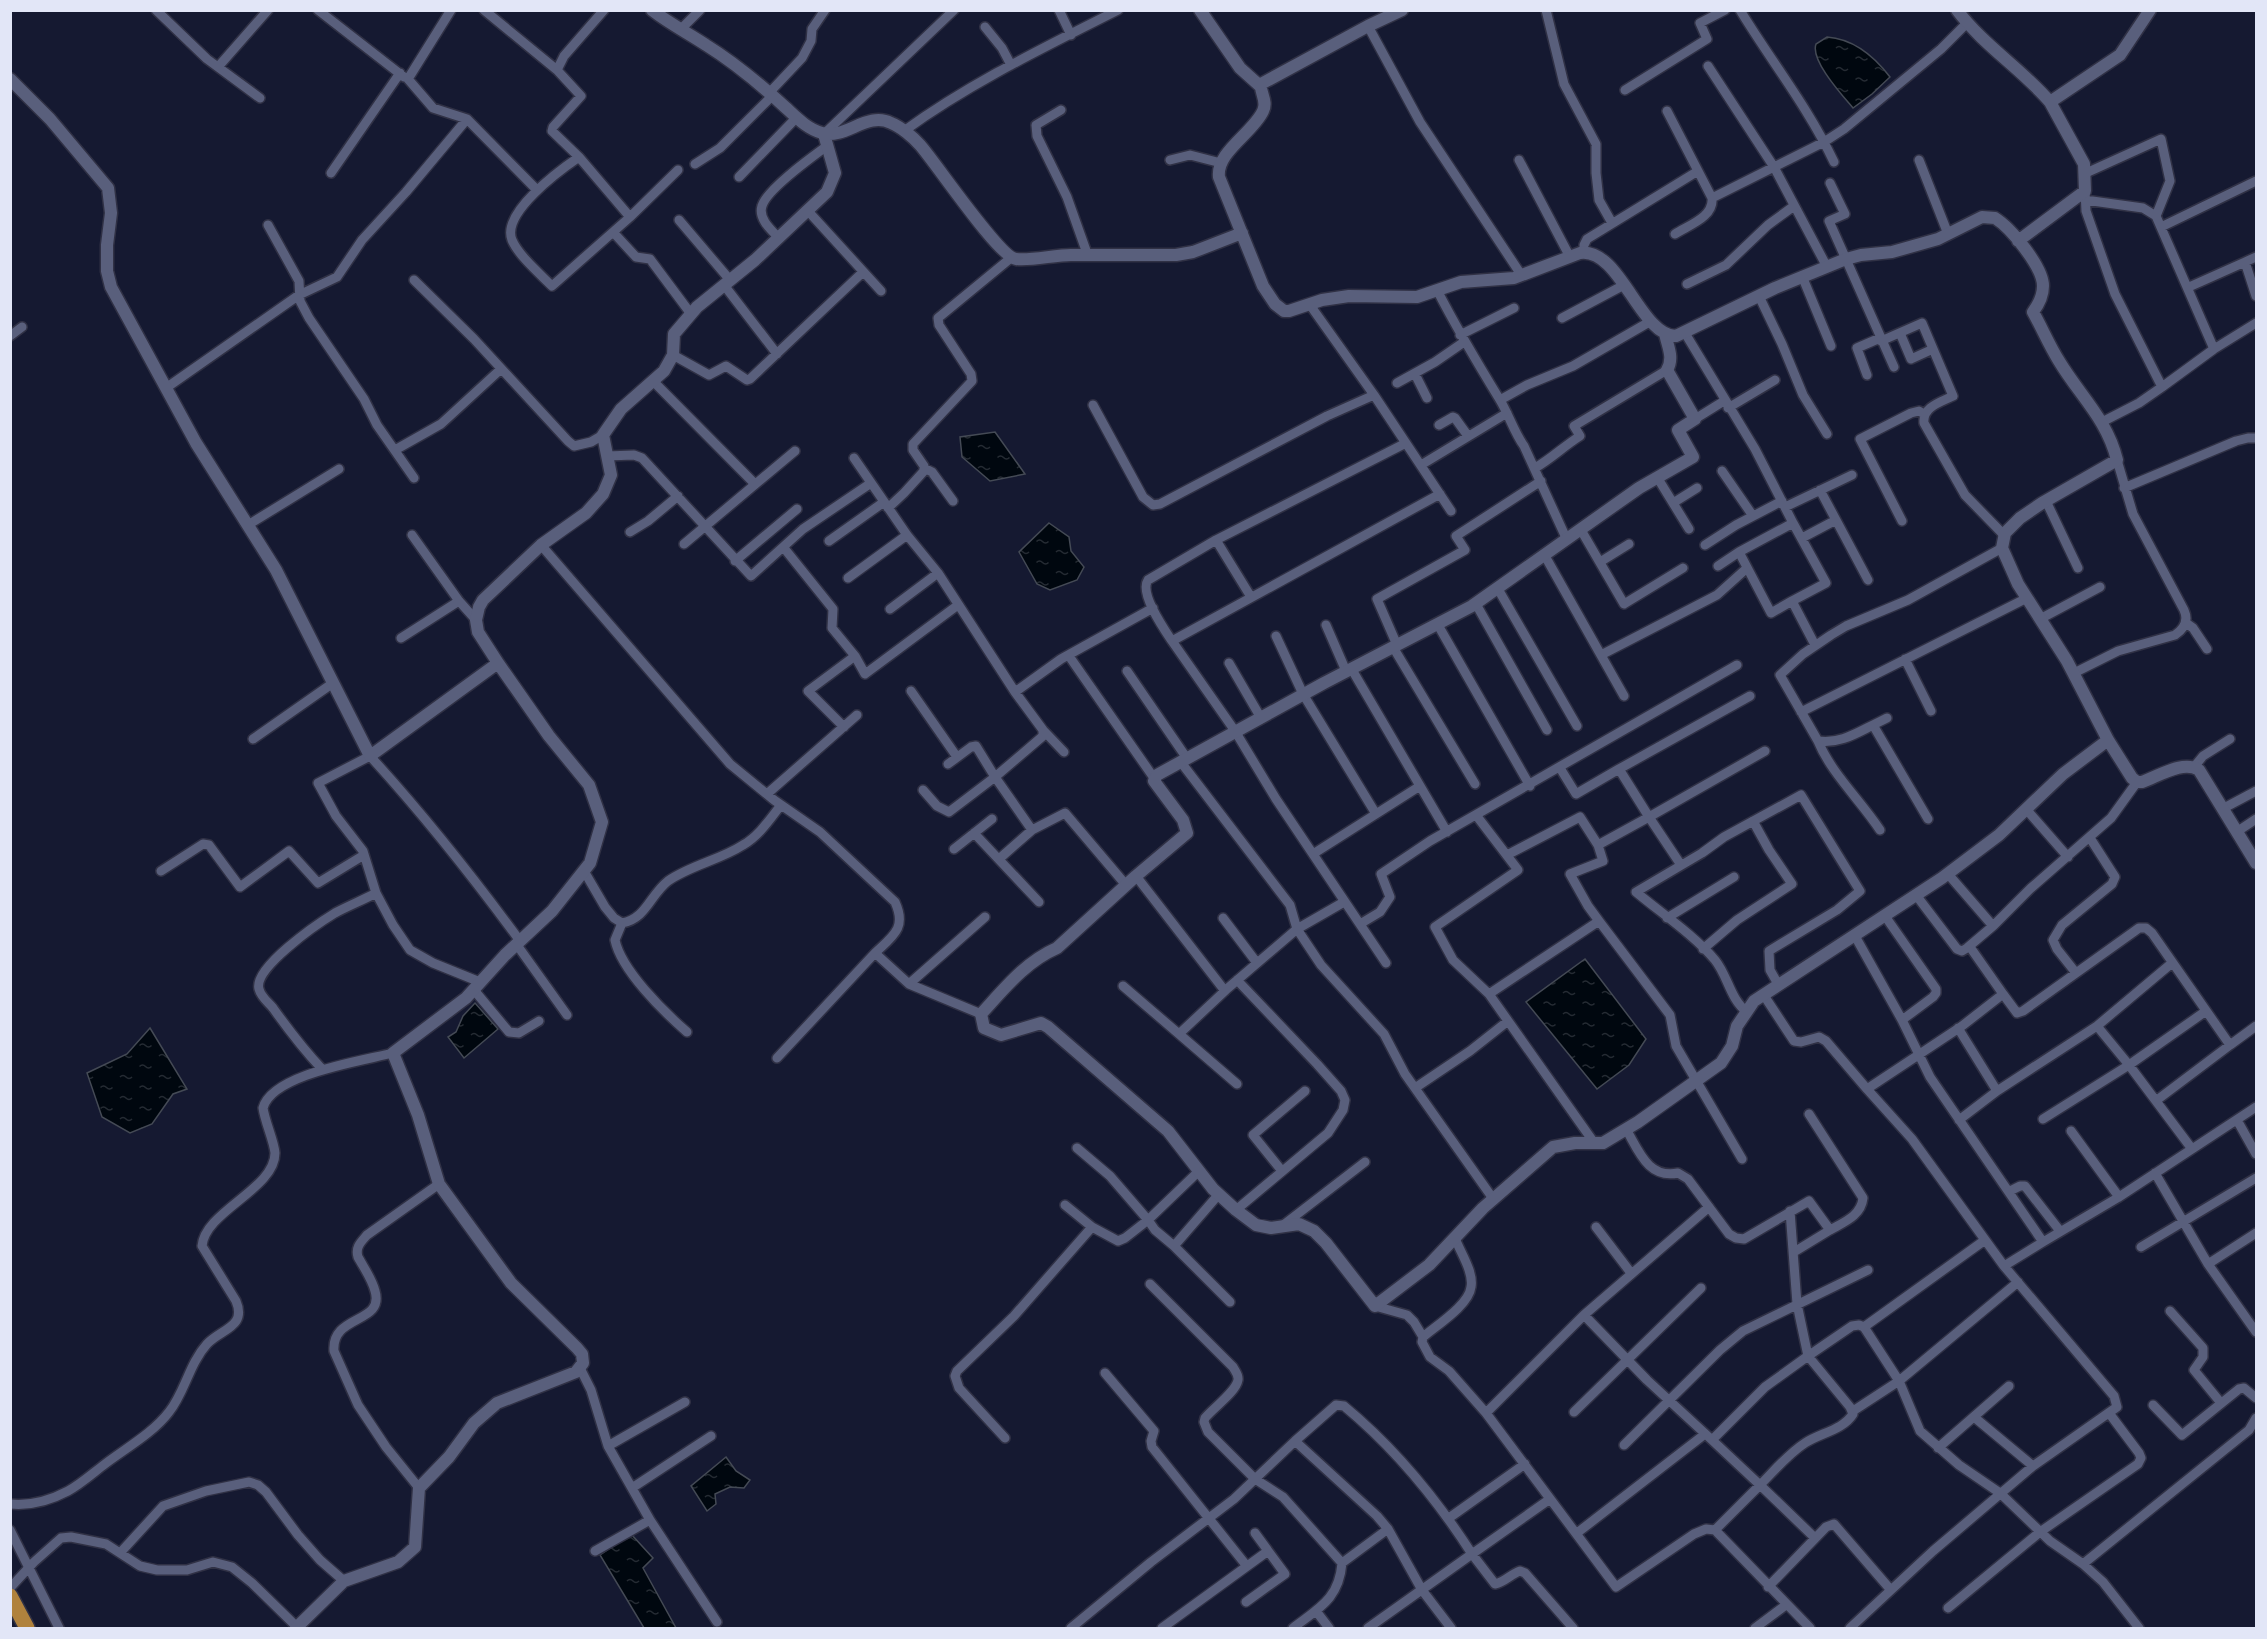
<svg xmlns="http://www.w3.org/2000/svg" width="2267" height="1639" font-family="Jost,sans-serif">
<defs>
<pattern id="water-ripples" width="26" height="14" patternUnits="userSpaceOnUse" patternTransform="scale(1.5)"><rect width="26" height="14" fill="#00070f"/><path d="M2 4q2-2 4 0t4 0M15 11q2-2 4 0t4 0" fill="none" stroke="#252b33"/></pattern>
</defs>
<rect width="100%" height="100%" fill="#151931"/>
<path fill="url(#water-ripples)" stroke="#444a55" stroke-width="1.5" d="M1827,37C1854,39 1874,56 1890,77L1872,94L1853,108C1842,95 1810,60 1816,44Z
M995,432L1025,474L990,481L962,457L960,437Z
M1049,523L1069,537L1071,551L1084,567L1077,580L1050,590L1037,584L1019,552Z
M1585,959L1646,1039L1629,1065L1597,1089L1526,1002Z
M475,1003L498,1029L464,1058L448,1037L456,1032L463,1016Z
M150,1028L187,1089L173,1094L152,1124L130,1133L102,1117L87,1073L127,1054Z
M726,1457L736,1471L750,1480L744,1488L730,1487L715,1494L716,1504L707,1511L691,1486Z
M631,1534L653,1558L643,1568L676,1628H644L600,1555Z"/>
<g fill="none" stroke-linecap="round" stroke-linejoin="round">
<defs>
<path id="minor" d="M156,10L207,59L260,98
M318,10L404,77
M451,10L408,79L433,108L467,119L536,189
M484,10L557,70
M604,10L564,56L557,70L581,96L553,127L552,131L579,157L630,217L678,170
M1059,10L1071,35
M1546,10L1564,84L1596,144V173L1599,200L1612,223
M1740,10C1771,61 1808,107 1834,162
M1368,26L1420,122L1522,276
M985,27L1002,48L1011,65
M680,30L700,10
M1708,66L1774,167L1827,267
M218,67L268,10
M1625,90L1707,39L1700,23L1725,10
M769,93L802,58L811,41L812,29L825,10
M1061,110L1036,125L1037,136L1067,197L1088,256
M1667,111L1712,198L1824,142L1844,129L1941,49L1967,23
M904,131C970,83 1045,47 1118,10
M824,134L954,10
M579,157C560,170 501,213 512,240C518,255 540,274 552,286L630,217
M1170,160L1190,155L1221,163
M1519,160L1570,257
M1919,160L1948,234
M695,164L720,148L772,96
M331,173L400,73
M2086,173L2161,139L2170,181L2156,216
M739,177L797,117
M1830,183L1845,214L1829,221L1894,367
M2085,191L2086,211L2115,294L2162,387L2139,403L2102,422
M2085,200L2143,208L2156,216L2214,349
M808,211L881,291
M679,220L730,280
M268,225L299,281L300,301L309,318L364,399L377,425L414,478
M2161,227L2256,181
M613,232L636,257L650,259L691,314
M1675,234C1689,225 1714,217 1712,198
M778,237C770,229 758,218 762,206C767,189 812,157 827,146
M1584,252V245L1587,239L1698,171
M2245,262L2256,257
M1802,276L1831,346
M414,280L474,339L568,441L574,446L591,442L603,435
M1687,284L1726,265L1768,225L1794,206
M724,285L777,354
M2189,287L2245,262L2256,296
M1437,290C1457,329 1478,364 1500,400C1509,415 1514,432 1524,446L1567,540
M1759,296L1782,344L1803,395L1827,434
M1310,305L1374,395L1451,511
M1562,318L1624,285
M1685,333L1755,449L1793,523L1739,552L1771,613L1792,601L1815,645
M1900,333L1911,359L1933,349
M1460,335L1514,308
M10,336L22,327
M1881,341L1922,323L1953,396C1941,402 1922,407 1924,423L1965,495L2004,535
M673,355L709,375L726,366L747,380L750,379L863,272
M1415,374L1427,398
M1867,375L1857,348L1880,338
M653,381L755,484
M1397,383L1435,362L1464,342
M2162,387L2214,349L2256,323
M166,388L299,295L337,277L362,240L406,192L467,119
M1500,400L1527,385L1573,366L1651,321
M1093,405L1143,497L1153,505L1160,504L1327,416L1374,395
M1728,408L1775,380
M1695,419L1724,401
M1439,425L1453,417L1455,418L1468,436
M1406,443L1216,540L1148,580C1139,593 1164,629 1172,641L1440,494
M395,450L441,424L501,369
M607,456L634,455L642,458L751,576L803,529L871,483
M854,458L907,535L938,573L1015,692L1043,730V736L995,777L1032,830
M1421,465L1507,413
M924,468L932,472L953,501
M1535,468C1551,459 1564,446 1580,436L1574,426L1667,370
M1722,471L1753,516
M1657,477L1689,529
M2124,488L2236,441L2248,438H2256
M1820,490L1868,580
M2046,501L2078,568
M1673,503L1697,488
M1785,507L1852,475
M888,508L904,493L924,471V466L913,450V444L972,381L971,374L939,325L938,318L1012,257
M1902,521L1860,439L1911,413L1919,411L1924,414
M248,525L339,469
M1581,530L1624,604L1683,568
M630,532L648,521L678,496
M412,535L459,601L476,620
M1802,538L1836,520
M1216,540L1251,597
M829,541L884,502
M684,544L795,451
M541,545L730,764L774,800L820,832L895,902C907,928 893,936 875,953L909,984L981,1014
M1705,545L1736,525L1782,501
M784,548L833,609L832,628L855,656L808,691L844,727
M1545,556L1624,696
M735,561L797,509
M1600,562L1629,544
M1718,566L1739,552
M848,578L907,535
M1498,589L1577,726
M1792,601L1826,583L1793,523
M1476,604L1547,730
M890,609L938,573
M2040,619L2100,587
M2186,623L2193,628L2207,649
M1326,625L1346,671
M1438,625L1530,786
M1276,636L1303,694L1376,814
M401,638L459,601
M1172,641L1235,731L1276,799L1386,963
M1397,645L1377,599L1465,550L1456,536L1541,481
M1393,647L1475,784
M1601,655L1717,595L1747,568
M855,656L865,674L958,605
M1069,656L1154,778
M1905,659L1931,711
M1229,663L1261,718
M1351,668L1447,832
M1127,671L1186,757
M2074,673L2118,651L2175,635C2184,629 2189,621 2184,610L2133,514L2117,460
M911,691L957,757
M1015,692L1061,659L1153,608
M1801,712L2027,598
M1873,725L1887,718
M1043,730L1064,752
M253,739L333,683
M1818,741C1831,773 1861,801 1880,830
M1180,761L1290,905L1297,929L1344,902
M2194,767L2203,756L2230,739
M1619,769L1750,696
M923,790L937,806L949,812L995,777L976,746L971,747L948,764
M767,794L857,715
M2224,808L2256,791
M2026,809L2068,857
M1476,815L1518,870L1435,927L1453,960L1489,994L1595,1144
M1928,819L1873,725C1855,734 1839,744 1818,741L1780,675L1803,654L1831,635L1846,626L1908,600L2002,548
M2238,831L2256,819
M974,833L1039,902
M1598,845L1603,861L1570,874L1588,906L1599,921
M954,849L992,819
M1313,854L1420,786
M1507,855L1580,817L1598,845L1649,817L1619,769L1576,794L1560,768
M999,859L1032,830L1065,813L1126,885
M1681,865L1649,817L1765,751
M161,871L203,844L209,845L240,887L289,851L318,883L364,855
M584,871L605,907L614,918L622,923C646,919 650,895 668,881C691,865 720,860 743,845C759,836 770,819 781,805
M1948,874L1993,926L2031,888L2111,818L2137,782
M1136,876L1225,991
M1916,895L1957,949L1962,951L1967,948L1993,926
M1885,916L1936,989V993L1933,997L1902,1020
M1223,918L1257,963
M1667,918L1734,877
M622,923L615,940C621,970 664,1012 687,1032
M1360,924L1380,912L1390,897L1381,874L1430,841L1737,665
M1855,936L1902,1020L1930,1077L2043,1242L2119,1197L2256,1107
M1970,947L2003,994
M1703,949L1737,920L1792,884L1769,850L1753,821
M2076,973L2057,949L2053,940L2062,925L2112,884L2115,877L2090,838
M480,982L433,963L410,950L393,925L376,893L363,851L336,816L318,783L370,756C423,814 473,877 520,941L517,945L567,1015
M909,984L985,917
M1123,986L1179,1034L1228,988L1297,929L1321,965L1384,1034L1405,1074L1494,1200
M474,990L509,1032L519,1033L539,1021
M1489,994L1599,921L1670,1015L1676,1046L1742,1159
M1763,994L1794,1041L1801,1042L1819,1037L1826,1041L1867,1089L1962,1026L2003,994L2017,1013L2023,1011L2139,928H2146L2152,933L2230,1045L2256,1026
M1747,1012C1730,999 1728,976 1715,960C1694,935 1661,913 1636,892L1702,853L1724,837L1801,795L1860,891L1837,910L1769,951L1770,970L1778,984
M2097,1026L2129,1065L2192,1149
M1958,1028L1997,1091L2097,1026L2172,963
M1179,1034L1237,1084
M777,1058L875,953
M322,1069C304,1050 288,1029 273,1008C268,1002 261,997 259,989C253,968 317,924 335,913C348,906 363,900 376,893
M1415,1088L1470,1051L1508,1021
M1867,1089L1912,1139L2004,1266
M2157,1100L2230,1045
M2043,1119L2129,1065L2206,1011
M1959,1120L1997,1091
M2237,1120L2256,1154
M1626,1129C1639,1151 1648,1179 1678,1173L1688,1179L1729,1234L1736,1238L1744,1239L1809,1201L1830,1230C1844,1222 1861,1216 1863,1198L1809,1114
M2071,1131L2119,1197
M1077,1148L1110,1176L1148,1220L1199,1171
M1282,1171L1253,1135L1305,1091
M2155,1173L2208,1264
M2010,1191L2020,1186H2025L2060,1231
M1065,1205L1092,1227L1118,1241L1125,1238L1148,1220L1155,1230L1174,1246L1219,1194
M1236,1210L1328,1133L1343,1110L1345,1100L1341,1091L1317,1064L1237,980
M1282,1226L1365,1162
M1596,1227L1631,1273
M2256,1233L2208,1264L2256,1332
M1174,1246L1230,1302
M2141,1247L2256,1178
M1794,1252L1830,1230
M1150,1284L1233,1367C1235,1371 1239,1375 1238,1380C1236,1392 1213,1408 1205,1418L1204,1422L1208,1432L1255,1479L1283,1497L1342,1563L1388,1529L1377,1516L1295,1441
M1375,1306L1407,1315L1414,1322L1423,1337L1422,1342L1430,1357L1449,1371L1486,1413L1616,1587L1694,1534L1706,1529L1715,1530L1810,1628
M2170,1311L2203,1348V1357L2194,1370L2221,1403
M1584,1315L1709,1207
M1864,1327L1985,1240
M1423,1337C1437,1325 1469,1305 1471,1287C1474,1272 1460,1252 1455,1238
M580,1368L591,1390L608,1446L685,1402
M1105,1373L1154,1431L1151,1441L1152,1447L1246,1565
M2153,1405L2182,1435L2239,1389L2244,1388L2256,1398
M1853,1411L1899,1381L2018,1282
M1574,1412L1701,1288
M1486,1413L1584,1315L1647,1380L1712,1440
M1974,1417L2033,1466
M1005,1438L959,1388L955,1376L957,1371L1014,1316L1092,1227
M1624,1445L1720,1350L1743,1331L1868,1270
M608,1446L650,1520L717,1622
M1938,1448L2009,1386
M419,1488L386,1447L358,1405L334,1351C331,1314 385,1324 375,1291C372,1279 364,1268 358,1257C355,1247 361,1242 367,1235L439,1184
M632,1488L711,1436
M10,1504C30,1506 51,1500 68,1491C81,1484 93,1473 105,1464C126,1448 153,1433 169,1412C185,1392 189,1364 207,1344C221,1329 247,1327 236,1301L202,1246C205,1211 275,1189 275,1153C274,1141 265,1122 263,1108C272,1074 362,1061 393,1053
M1449,1518L1525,1464
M1388,1529L1422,1590L1451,1628
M10,1530L59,1628
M1715,1530L1760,1485L1712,1440L1765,1387L1808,1356L1797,1304L1790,1211
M1577,1533L1705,1434
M1815,1538L1760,1485C1774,1471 1788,1454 1805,1443C1820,1433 1843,1430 1853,1414L1850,1407L1808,1356L1852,1326L1859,1325L1864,1327L1899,1381L1920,1431L1959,1465L2000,1493L2050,1541L2083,1564L2103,1582L2139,1628
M595,1551L650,1520
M120,1553L163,1506L206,1491L249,1482L258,1485L266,1492L298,1535L320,1560L344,1581
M2083,1564L2249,1430L2256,1418
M1768,1587L1826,1527L1834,1524L1890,1589
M10,1588L34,1562L61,1538L71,1537L106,1544L140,1566L157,1570H187L213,1562L232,1567L252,1583L297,1627
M1246,1602L1285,1574L1255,1533
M1948,1608L2040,1532L2138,1464L2141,1458L2139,1453L2109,1413
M1316,1611L1329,1628
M1071,1628L1151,1562L1234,1499L1295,1441L1336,1405L1344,1406C1396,1449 1436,1498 1472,1554L1550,1499
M1162,1628L1268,1551
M1293,1628C1319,1608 1339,1599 1342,1563
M1368,1628L1472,1554L1495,1584C1505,1582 1511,1574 1520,1571L1525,1573L1573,1628
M1755,1628L1786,1605
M1850,1628L1933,1551L2033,1466L2117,1407L2114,1396L2004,1266L2043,1242"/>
<path id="tertiary" d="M652,10C670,24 688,33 706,45C735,63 760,84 785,107C796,117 807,129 822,133C845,140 867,111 891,123C901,127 913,137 920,145C936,163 999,257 1016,259C1030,261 1055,255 1071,255C1106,255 1141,255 1176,255L1193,252L1242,233
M1200,10L1240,68L1260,86
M1402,10L1368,26L1261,84C1260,94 1268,101 1263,111C1253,133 1216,152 1219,177L1263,286L1275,304L1284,311H1289L1322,300L1349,296L1417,297L1461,282L1514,278L1580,253C1620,247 1640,336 1676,336L1775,288L1846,259L1861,255L1892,252L1938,239L1982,217L1995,218C2011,228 2043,267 2043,286C2043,296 2039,304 2033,312C2042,328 2049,345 2059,361C2080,396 2107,419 2117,460L2042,503L2020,518L2005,533L2002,548L2018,584L2067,661L2108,740L2132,778L2137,782H2142C2159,776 2183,760 2199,770L2256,863
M1957,10C1984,46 2022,69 2050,102L2120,55L2150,10
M10,79L50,119L108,188L111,213L107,245V271L111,287L196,443L276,570L370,756L498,663L549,736L589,785L602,822L590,863L552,911L505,955L466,998L393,1053L418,1115L439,1184L511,1283L577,1348L582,1354L583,1363L576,1372L497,1403L474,1423L449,1457L419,1488L415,1547L398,1562L344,1581L296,1628
M2018,241L2085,191L2084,164L2050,102
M1665,334C1668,347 1674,358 1667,370L1695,419L1678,430L1693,457L1639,488L1472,606L1324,683L1157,775L1154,781L1183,820L1187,833L1136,876L1057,948C1025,962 1004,989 981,1014L984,1028L1001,1035L1041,1023L1048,1027L1168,1131L1213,1189L1236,1210L1256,1225L1271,1228L1299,1224L1314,1231L1326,1243L1375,1306L1429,1265L1483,1208L1553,1147L1575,1143H1603L1638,1122L1721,1063L1732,1046L1737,1026L1754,1001L1942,878L1999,835L2063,774L2108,740
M498,663L478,632L476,620L479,607L483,600L541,545L586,513L603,494L611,475L603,435L621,409L664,371L673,355L674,334L697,307L755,260L827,192L835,173L824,134"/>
<path id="trunk" d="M10,1596L27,1628"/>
</defs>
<use href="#minor" stroke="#303145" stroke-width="12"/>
<use href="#tertiary" stroke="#303145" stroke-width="15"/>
<use href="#trunk" stroke="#303145" stroke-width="18"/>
<use href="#minor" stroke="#595f7c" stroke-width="9"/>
<use href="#tertiary" stroke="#595f7c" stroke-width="12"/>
<use href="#trunk" stroke="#b0823d" stroke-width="15"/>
</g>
<rect width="2267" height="1639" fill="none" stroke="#e2e6f7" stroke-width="24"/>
</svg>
